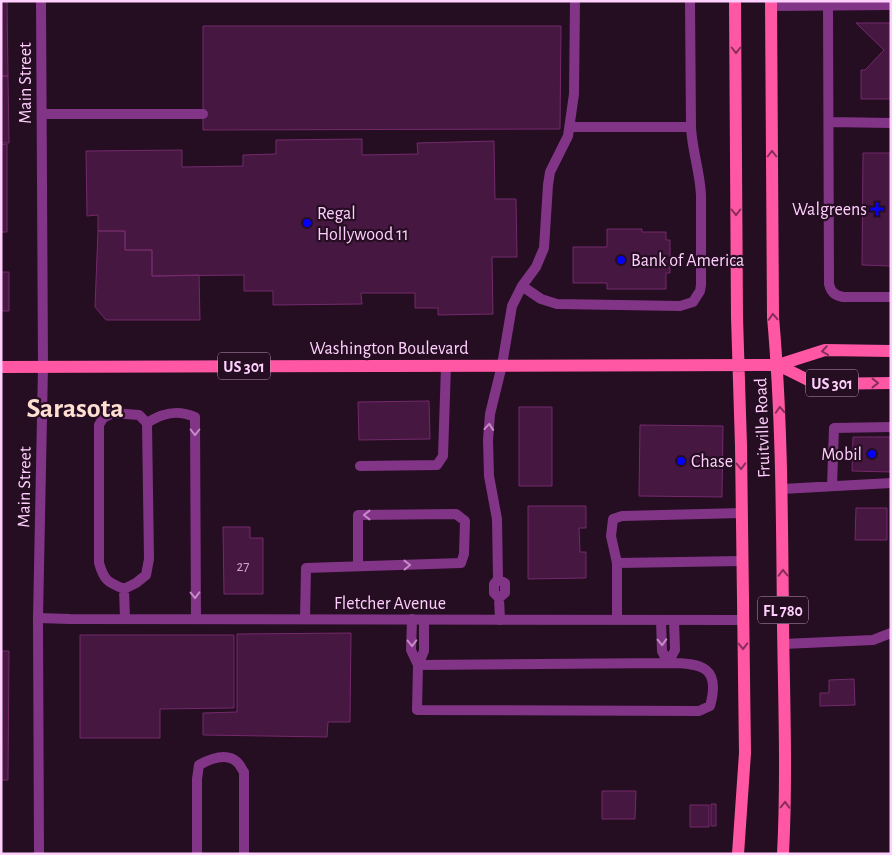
<svg xmlns="http://www.w3.org/2000/svg" width="892" height="855" font-family="'Alegreya Sans',sans-serif">
<rect width="100%" height="100%" fill="#250d22"/>
<path fill="#461841" stroke="#74296b" d="M1,1H7L8,76H1Z
M856,23H891V99H861V70H865L884,50Z
M203,26H561L560,129L203,130Z
M1,76H8L9,143H1Z
M362,139V155L418,154L417,143L494,141L495,199H516L517,257H492L493,314L438,315V308H415V293H361L362,304L273,305V291H244V275L152,276V250H125V231H98V215L87,216L86,151L182,150V167L243,166V155L276,154V140Z
M7,144V232H1V145Z
M863,153H891V266L862,265Z
M607,229H642V232H666V240H670V273H666V289H607V283H573V247H607Z
M98,231H125V250H152V276L199,275L200,320H106L95,307Z
M1,272H9V311H1Z
M429,401L430,439L359,440L358,402Z
M519,407H552V486H519Z
M640,425L723,426L722,497L639,496Z
M853,437H891V472L852,471Z
M528,506H586V528H579L580,552H586V578L528,579Z
M856,508H887V540H855Z
M223,527H250V538H263V594H224Z
M351,633L350,722H328L327,737L203,735V713L237,712V634Z
M80,635H234V708L160,709V738H80Z
M1,651H9L8,780H1Z
M854,679L855,705L820,706V693H829V680Z
M602,791H636L635,819H602Z
M711,804H716V826H711Z
M690,805H709V827H690Z"/>
<g fill="none" stroke-linecap="round" stroke-linejoin="round">
<path stroke="#823586" stroke-width="10" d="M828,5L829,284C831,292 834,295 843,297H891
M42,114H203
M829,122L891,123
M570,127H691
M522,286L541,299L557,304L680,306L693,302L700,291L701,285V195C700,172 692,150 691,127L690,1
M113,413L139,415L147,423L149,559L146,575L136,583L124,589C107,582 104,580 99,563V425L103,418Z
M147,423C162,413 177,409 195,417L196,619
M360,466L437,465L443,456L446,366
M832,486L834,428L891,427
M782,489L891,483
M617,563L743,561
M498,579L497,519L489,476L488,440L490,414L502,365L512,306L522,286L536,267L544,248L548,185L550,172L568,136L574,94L575,1
M124,589L125,619
M499,598L505,593V583L498,579L494,584V593L499,598L500,620
M305,619L306,568L461,563L464,554L465,521L456,514L358,515V566
M412,619L411,650L418,665
M617,619V563L611,536L613,519L622,516L742,513
M661,620L662,651L668,663
M783,644L873,640L891,633
M668,663C702,663 721,667 710,706L699,711L417,710L418,665Z
M668,663L675,650L674,620
M418,665L424,651V620
M197,854V779L199,765C210,759 226,752 237,762C240,764 242,770 244,772V854"/>
<path stroke="#823586" stroke-width="10" d="M771,6L891,5
M38,618L70,619L743,620"/>
<path stroke="#823586" stroke-width="10" d="M39,854L38,618L43,367L41,1"/>
<path stroke="#ff57a4" stroke-width="12" d="M735,1L737,317L741,446L745,753L738,854
M771,1L773,317C782,419 782,520 783,623C784,700 787,777 783,854
M778,365L816,384L891,383
M1,367L778,365L825,350L891,351"/>
</g>
<defs><path id="oneway-chevron" d="M-2-3.5L2.5 0L-2 3.5" fill="none" stroke-width="1.6" stroke-linecap="round" stroke-linejoin="round" transform="scale(1.25)"/></defs>
<g stroke="#872e5c">
<use href="#oneway-chevron" transform="translate(736 50) rotate(90)"/>
<use href="#oneway-chevron" transform="translate(772 154) rotate(-90)"/>
<use href="#oneway-chevron" transform="translate(736 212) rotate(90)"/>
<use href="#oneway-chevron" transform="translate(773 317) rotate(-93)"/>
<use href="#oneway-chevron" transform="translate(825 351) rotate(171)"/>
<use href="#oneway-chevron" transform="translate(875 383)"/>
<use href="#oneway-chevron" transform="translate(780 410) rotate(-93)"/>
<use href="#oneway-chevron" transform="translate(741 466) rotate(89)"/>
<use href="#oneway-chevron" transform="translate(783 573) rotate(-91)"/>
<use href="#oneway-chevron" transform="translate(743 646) rotate(89)"/>
<use href="#oneway-chevron" transform="translate(785 805) rotate(-88)"/>
</g>
<g stroke="#c78ac8">
<use href="#oneway-chevron" transform="translate(489 427) rotate(-85)"/>
<use href="#oneway-chevron" transform="translate(195 432) rotate(90)"/>
<use href="#oneway-chevron" transform="translate(367 515) rotate(180)"/>
<use href="#oneway-chevron" transform="translate(407 565) rotate(-1)"/>
<use href="#oneway-chevron" transform="translate(195 595) rotate(89)"/>
<use href="#oneway-chevron" transform="translate(662 642) rotate(88)"/>
<use href="#oneway-chevron" transform="translate(412 643) rotate(89)"/>
</g>
<g fill="#0400fb" stroke="#250d22" stroke-width="2">
<path d="M874.5 201.5h5v5h5v5h-5v5h-5v-5h-5v-5h5z"/>
<circle cx="307" cy="223" r="5"/>
<circle cx="621" cy="260" r="5"/>
<circle cx="872" cy="454" r="5"/>
<circle cx="681" cy="461" r="5"/>
</g>
<g text-anchor="middle" stroke-width="4.5" stroke-linejoin="round" paint-order="stroke">
<g font-size="15" fill="#d1a2cf">
<text x="243" y="571">27</text>
</g>
<g fill="#250d22" stroke="#be96bc" stroke-width="1">
<rect x="218" y="352.5" width="52" height="27" rx="4"/>
<rect x="806" y="369.5" width="52" height="27" rx="4"/>
<rect x="758" y="596.5" width="50" height="27" rx="4"/>
</g>
<g font-size="16" font-weight="bold" fill="#ffd0fe">
<text x="244" y="372">US 301</text>
<text x="832" y="389">US 301</text>
<text x="783" y="616">FL 780</text>
</g>
<g font-size="18" fill="#ffd0fe" stroke="#250d22">
<text transform="translate(25 83) rotate(-90)" y="6">Main Street</text>
<text x="389" y="354">Washington Boulevard</text>
<text transform="translate(762 428) rotate(-92)" y="6">Fruitville Road</text>
<text transform="translate(24 487) rotate(-89)" y="6">Main Street</text>
<text x="390" y="609">Fletcher Avenue</text>
</g>
<g font-size="18" fill="#ffd0fe" stroke="#250d22" text-anchor="start">
<text x="867" y="215" text-anchor="end">Walgreens</text>
<text x="317" y="219">Regal<tspan x="317" dy="21">Hollywood 11</tspan></text>
<text x="631" y="266">Bank of America</text>
<text x="862" y="460" text-anchor="end">Mobil</text>
<text x="691" y="467">Chase</text>
</g>
<g font-size="28" font-weight="bold" fill="#ffdfd2" stroke="#250d22">
<text x="75" y="417">Sarasota</text>
</g>
</g>
<rect width="892" height="855" fill="none" stroke="#ffd0fe" stroke-width="5"/>
</svg>
